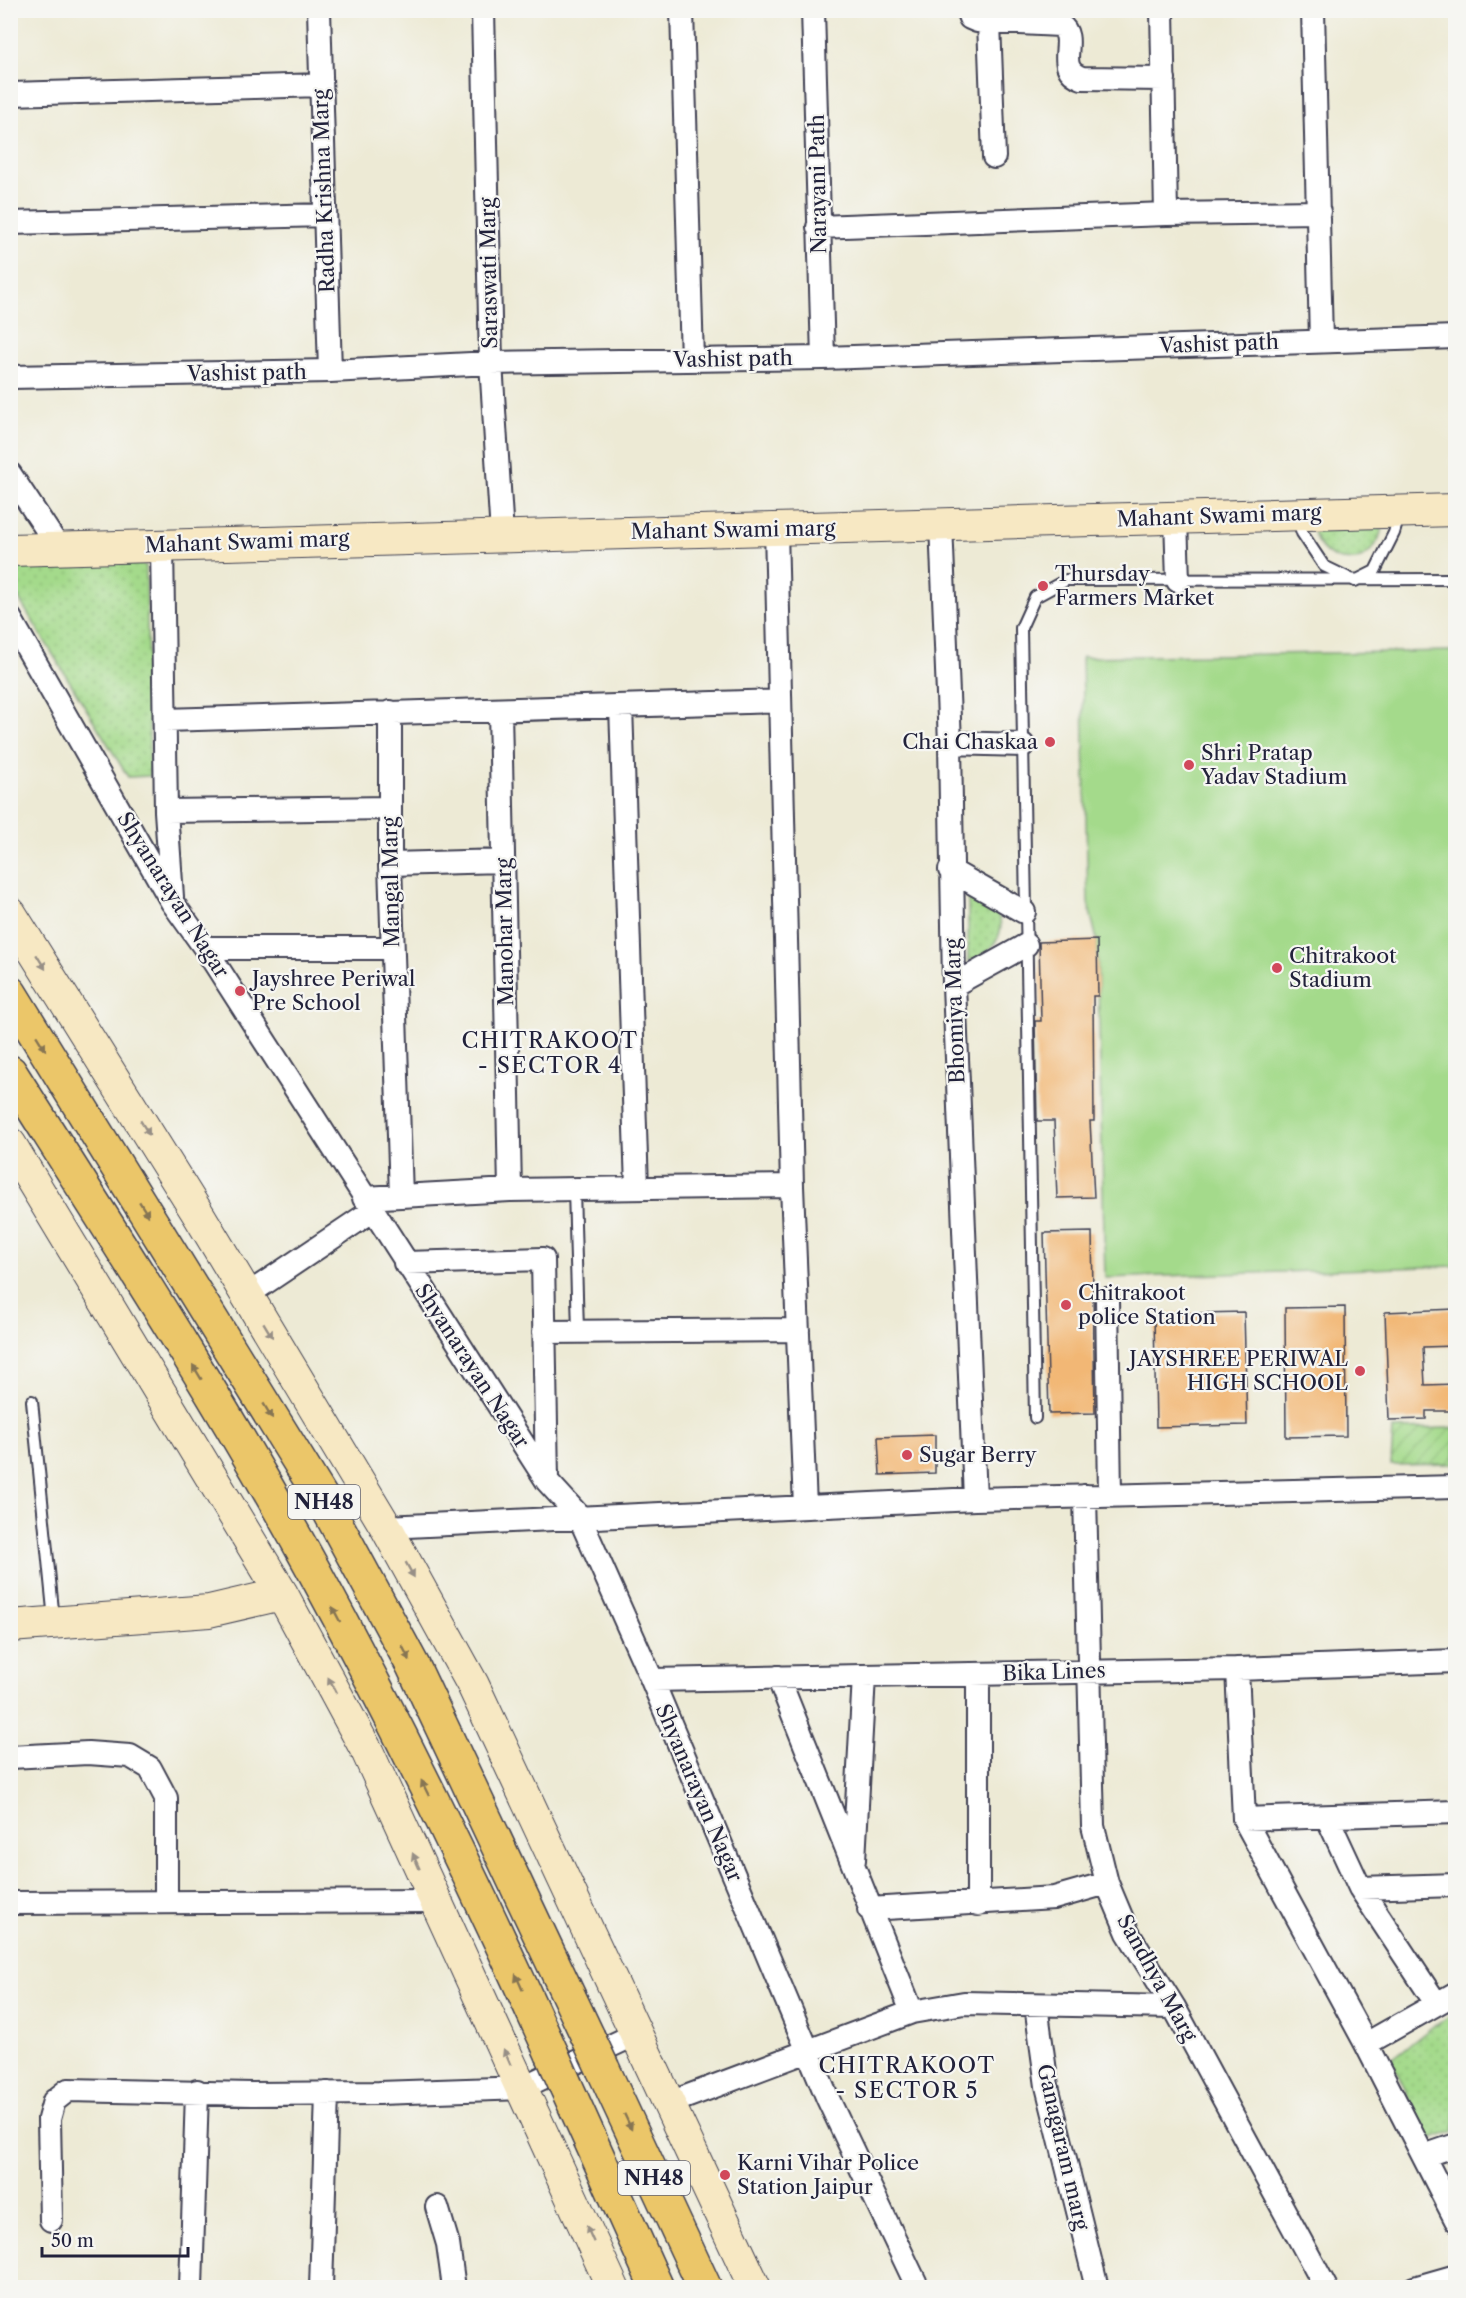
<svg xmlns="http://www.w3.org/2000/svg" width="1466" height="2298" font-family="'Libre Caslon Text',serif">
<defs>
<pattern id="grass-dots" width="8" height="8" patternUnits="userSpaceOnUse" patternTransform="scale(1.5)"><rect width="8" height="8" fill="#a4da8b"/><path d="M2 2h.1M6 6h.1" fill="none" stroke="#8dbb79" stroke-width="1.8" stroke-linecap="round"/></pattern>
<pattern id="garden-furrows" width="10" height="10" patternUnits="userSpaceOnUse" patternTransform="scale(1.5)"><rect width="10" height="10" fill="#a4da8b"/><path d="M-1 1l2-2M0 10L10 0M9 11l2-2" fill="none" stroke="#8dbb79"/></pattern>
</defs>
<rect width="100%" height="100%" fill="#f6f6f2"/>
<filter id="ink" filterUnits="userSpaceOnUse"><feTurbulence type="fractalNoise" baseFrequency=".0167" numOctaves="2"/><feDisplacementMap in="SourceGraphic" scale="12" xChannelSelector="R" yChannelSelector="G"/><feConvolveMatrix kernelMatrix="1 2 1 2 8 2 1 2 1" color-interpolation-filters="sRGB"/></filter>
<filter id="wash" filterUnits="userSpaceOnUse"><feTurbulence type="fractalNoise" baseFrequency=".008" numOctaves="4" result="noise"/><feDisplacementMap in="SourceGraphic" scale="24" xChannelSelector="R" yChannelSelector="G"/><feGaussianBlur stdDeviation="1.35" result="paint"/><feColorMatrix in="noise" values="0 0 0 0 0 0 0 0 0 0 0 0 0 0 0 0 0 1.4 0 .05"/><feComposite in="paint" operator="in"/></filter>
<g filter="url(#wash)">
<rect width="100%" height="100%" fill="#edead5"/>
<path fill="url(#grass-dots)" stroke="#637e63" stroke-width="1.5" d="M1383,522C1377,574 1321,571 1312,527Z
M116,555L146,566L150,776L128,777L11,586V568Z
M968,899C975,900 984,901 991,907C1015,926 990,957 968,961Z
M1455,2013V2131L1429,2140L1391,2060L1433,2026Z"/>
<path fill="url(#garden-furrows)" stroke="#637e63" stroke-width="1.5" d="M1455,1428V1464L1391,1465L1393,1429Z"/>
<path fill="#a4da8b" stroke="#637e63" stroke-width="1.5" d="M1455,651V1266L1105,1278L1097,940L1088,903L1082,657Z"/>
<g id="blocks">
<path fill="#f2b774" d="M1097,940L1098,996H1093L1094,1121H1090L1094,1197L1057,1198L1054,1121H1037L1035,1021H1041L1039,942Z
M1092,1232L1095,1413L1049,1414L1044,1233Z
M1345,1307L1346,1436L1286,1437L1285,1308Z
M1455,1309V1346L1423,1347L1425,1385L1455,1384V1411H1426V1419L1389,1420L1385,1312Z
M1244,1312L1247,1425L1156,1427L1154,1314Z
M935,1435V1473L880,1475L878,1437Z"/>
</g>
</g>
<g filter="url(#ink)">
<use href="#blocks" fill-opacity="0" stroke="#404052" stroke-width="1.5"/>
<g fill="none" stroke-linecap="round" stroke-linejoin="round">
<defs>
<path id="lane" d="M1297,517L1302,533L1324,566L1355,581L1375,571L1394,533L1399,516
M574,1189L578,1331
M32,1401L54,1620
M1035,1418L1021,628L1035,597L1066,580L1456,579"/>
<path id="street" d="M319,10L330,371
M483,10L491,363L502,535
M682,10L692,360
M813,10L823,358
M967,10L970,18L977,21L1060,25C1080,39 1052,68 1082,78L1164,79
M1162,10L1166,214
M1313,10L1321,341
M989,22L994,157
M10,94L321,85
M10,223L325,215
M818,227L1166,214L1319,212
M10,377L330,371L491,363L823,358L1456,337
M10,474L59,548
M1176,518L1178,581
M941,524L950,743L954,985L975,1499
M776,529L792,1186L805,1507
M162,545L166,811L172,897
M10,618L172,902L205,948L547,1481L579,1516L652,1680L828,2099L918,2288
M621,706L637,1188
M500,710L510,1190
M390,712V864L401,1196
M165,720L780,701
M950,743L1023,745
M166,811L389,808
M390,864L503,861
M950,870L1024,912
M205,948H392
M954,985L1026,945
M364,1198L510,1190L792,1186
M405,1263L543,1259L547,1480
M247,1295L372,1211
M1107,1299L1110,1495
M544,1332L798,1330
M1085,1496L1093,1826L1107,1883L1128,1933L1174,2007L1326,2288
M386,1527L975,1499L1456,1487
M1237,1669L1244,1819L1366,2044L1456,2220
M978,1674V1904
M778,1677L912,2012
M652,1680L1237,1669L1456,1661
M10,1757L88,1753L130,1756L150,1768L166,1798V1902
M1327,1817L1360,1888L1436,2003
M1244,1819L1456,1812
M854,1860L864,1676
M1360,1888L1456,1885
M10,1903L435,1901
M869,1909L1054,1898L1107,1883
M1036,2005L1047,2086L1097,2288
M1366,2044L1456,1993
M667,2104L912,2012L964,2003L1174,2007
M1424,2156L1456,2145
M437,2207L448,2244L454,2288
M51,2220L49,2119L54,2101L68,2090L252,2094L379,2093L521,2088L636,2034
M191,2288L197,2091
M321,2288L327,2093
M1414,2288L1456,2276"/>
<path id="secondary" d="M10,550L1456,510
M10,913L200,1217L386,1527L473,1685L755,2288
M10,1144L282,1594L368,1753L613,2288
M10,1626L209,1611L282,1594"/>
<path id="highway" d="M10,993L326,1505L413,1666L588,2037
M10,1072C114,1236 220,1399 313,1569C399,1727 478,1890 552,2054
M603,2069L705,2288
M566,2086L657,2288"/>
</defs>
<use href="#lane" stroke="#404052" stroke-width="14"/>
<use href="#street" stroke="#404052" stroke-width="26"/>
<use href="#secondary" stroke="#404052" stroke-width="34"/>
<use href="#highway" stroke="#404052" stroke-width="36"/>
<use href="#lane" stroke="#fff" stroke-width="10"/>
<use href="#street" stroke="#fff" stroke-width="22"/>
<use href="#secondary" stroke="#f7e8c3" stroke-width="32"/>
<use href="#highway" stroke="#ebc669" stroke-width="33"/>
<defs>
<path id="highway-bridge" d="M588,2037L603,2069
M552,2054L566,2086"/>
</defs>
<use href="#highway-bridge" stroke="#404052" stroke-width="36" stroke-linecap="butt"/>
<use href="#highway-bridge" stroke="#ebc669" stroke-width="33"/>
</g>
<defs><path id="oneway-solid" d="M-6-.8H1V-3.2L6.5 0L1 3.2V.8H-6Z" transform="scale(1.5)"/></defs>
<g fill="#978f86">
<use href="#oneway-solid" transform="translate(41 962) rotate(58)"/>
<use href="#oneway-solid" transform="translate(145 1128) rotate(58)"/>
<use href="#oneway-solid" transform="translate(268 1330) rotate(59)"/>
<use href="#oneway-solid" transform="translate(410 1570) rotate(61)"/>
<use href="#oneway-solid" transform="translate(332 1685) rotate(-117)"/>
<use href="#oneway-solid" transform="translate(416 1861) rotate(-114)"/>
<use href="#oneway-solid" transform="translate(507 2057) rotate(-114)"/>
<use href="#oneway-solid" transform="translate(590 2234) rotate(-114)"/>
</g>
<g fill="#867452">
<use href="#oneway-solid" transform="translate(41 1043) rotate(58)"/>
<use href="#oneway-solid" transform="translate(144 1209) rotate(58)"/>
<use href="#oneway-solid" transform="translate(197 1372) rotate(-121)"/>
<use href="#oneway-solid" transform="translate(268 1411) rotate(59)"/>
<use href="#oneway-solid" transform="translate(336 1614) rotate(-118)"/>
<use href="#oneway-solid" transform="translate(406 1653) rotate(62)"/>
<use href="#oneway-solid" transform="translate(425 1788) rotate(-116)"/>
<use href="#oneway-solid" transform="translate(519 1982) rotate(-114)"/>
<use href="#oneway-solid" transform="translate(628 2122) rotate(65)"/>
</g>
</g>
<g fill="#d1495b" stroke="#f6f6f2" stroke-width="2">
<circle cx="1043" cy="586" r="6"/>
<circle cx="1050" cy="742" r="6"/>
<circle cx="1189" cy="765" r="6"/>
<circle cx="1277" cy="968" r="6"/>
<circle cx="240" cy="991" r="6"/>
<circle cx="1066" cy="1305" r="6"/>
<circle cx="1360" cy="1371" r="6"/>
<circle cx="907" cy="1455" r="6"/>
<circle cx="725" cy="2175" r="6"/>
</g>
<g text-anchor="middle" stroke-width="4.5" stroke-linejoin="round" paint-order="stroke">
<g fill="#f6f6f2" stroke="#626272" stroke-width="1.5">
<rect x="288" y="1485" width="72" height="34" rx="4.5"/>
<rect x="618" y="2161" width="72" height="34" rx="4.5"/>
</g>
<g font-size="20" font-weight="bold" fill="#22223b">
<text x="324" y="1509">NH48</text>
<text x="654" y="2185">NH48</text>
</g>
<g font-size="21" fill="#22223b" stroke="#f6f6f2">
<text transform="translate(818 184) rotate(-91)" y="7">Narayani Path</text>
<text transform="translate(324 191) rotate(-92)" y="7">Radha Krishna Marg</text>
<text transform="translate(489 273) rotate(-91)" y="7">Saraswati Marg</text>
<text transform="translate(1219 344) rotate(-2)" y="7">Vashist path</text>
<text transform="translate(733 359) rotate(-1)" y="7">Vashist path</text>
<text transform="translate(247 373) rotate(-1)" y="7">Vashist path</text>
<text transform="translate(1219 516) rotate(-2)" y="7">Mahant Swami marg</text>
<text transform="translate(733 530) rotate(-1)" y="7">Mahant Swami marg</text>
<text transform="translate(247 542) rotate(-2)" y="7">Mahant Swami marg</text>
<text transform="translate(391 882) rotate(-91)" y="7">Mangal Marg</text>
<text transform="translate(173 895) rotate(58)" y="7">Shyanarayan Nagar</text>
<text transform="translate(505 932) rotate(-91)" y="7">Manohar Marg</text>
<text transform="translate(955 1011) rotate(-92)" y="7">Bhomiya Marg</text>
<text transform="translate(472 1366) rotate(57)" y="7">Shyanarayan Nagar</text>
<text transform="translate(1054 1672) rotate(-2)" y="7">Bika Lines</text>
<text transform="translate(699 1793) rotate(67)" y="7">Shyanarayan Nagar</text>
<text transform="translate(1157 1978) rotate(61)" y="7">Sandhya Marg</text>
<text transform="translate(1063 2147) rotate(77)" y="7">Ganagaram marg</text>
</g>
<g font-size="21" fill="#22223b" stroke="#f6f6f2" text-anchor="start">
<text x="1055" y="581">Thursday<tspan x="1055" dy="24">Farmers Market</tspan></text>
<text x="1038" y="749" text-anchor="end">Chai Chaskaa</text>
<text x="1201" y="760">Shri Pratap<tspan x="1201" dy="24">Yadav Stadium</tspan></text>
<text x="1289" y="963">Chitrakoot<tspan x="1289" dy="24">Stadium</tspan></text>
<text x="252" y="986">Jayshree Periwal<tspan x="252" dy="24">Pre School</tspan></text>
<text x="1078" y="1300">Chitrakoot<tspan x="1078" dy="24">police Station</tspan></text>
<text x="1348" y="1366" text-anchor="end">JAYSHREE PERIWAL<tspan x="1348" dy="24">HIGH SCHOOL</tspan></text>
<text x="919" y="1462">Sugar Berry</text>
<text x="737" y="2170">Karni Vihar Police<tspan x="737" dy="24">Station Jaipur</tspan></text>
</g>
<g font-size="22" letter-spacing="1.5" fill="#22223b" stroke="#f6f6f2">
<text x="550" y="1048">CHITRAKOOT<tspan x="550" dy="25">- SECTOR 4</tspan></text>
<text x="907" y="2073">CHITRAKOOT<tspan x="907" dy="25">- SECTOR 5</tspan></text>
</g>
</g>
<rect width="1466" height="2298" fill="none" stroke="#f6f6f2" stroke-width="36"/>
<path d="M42 2247v9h146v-9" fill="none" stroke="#22223b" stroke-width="3"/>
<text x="51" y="2247" font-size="18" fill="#22223b" stroke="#f6f6f2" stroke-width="4.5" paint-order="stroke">50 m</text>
</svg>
